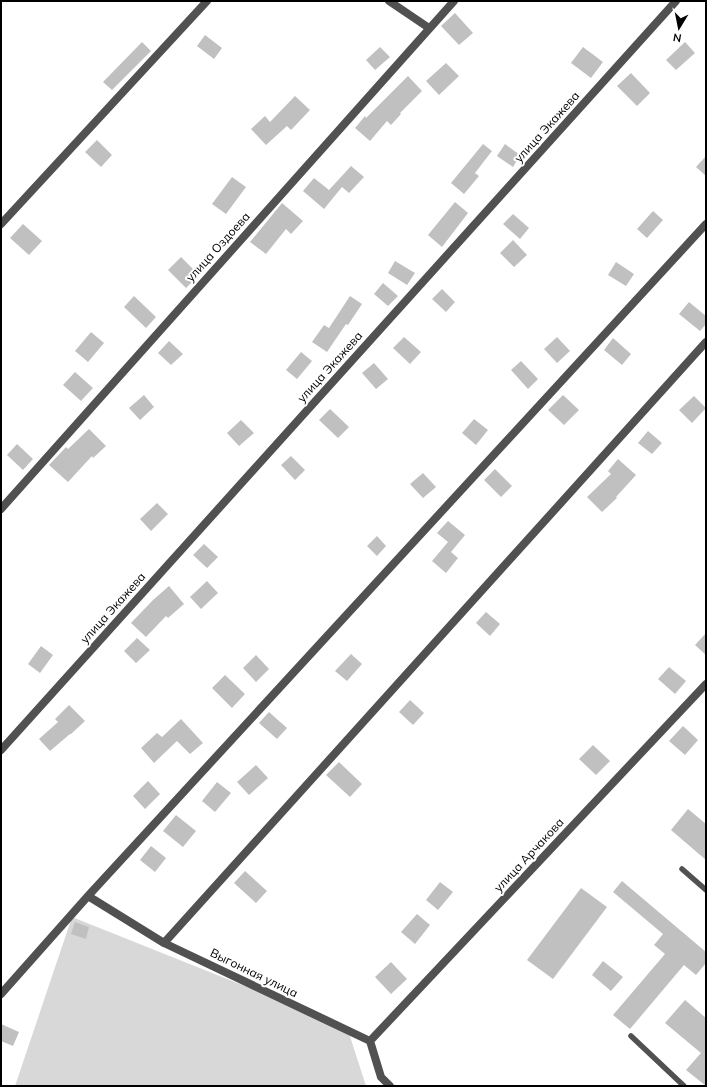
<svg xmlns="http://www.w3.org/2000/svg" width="707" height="1087" font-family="Mulish,sans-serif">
<rect width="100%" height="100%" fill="#fff"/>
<path fill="#d8d8d8" d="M72,917L347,1027L366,1086H15Z"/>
<path fill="#c0c0c0" d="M455,13L473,33L459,45L441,26Z
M205,35L222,48L214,59L197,46Z
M142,42L151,51L112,90L103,82Z
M685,42L695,53L676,70L666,60Z
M380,47L390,57L375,70L366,60Z
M583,47L603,62L591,78L571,63Z
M446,63L459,76L439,95L426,81Z
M631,73L650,93L637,106L617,86Z
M408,76L422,91L400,113L401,114L391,125L387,121L370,141L355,128L365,116L366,118Z
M295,96L310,110L291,130L287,126L266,145L251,129L265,116L270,122Z
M97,140L112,155L101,167L85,152Z
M483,144L492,151L475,173L479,176L464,194L451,183Z
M505,144L520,155L513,167L497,156Z
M706,156V176L696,167Z
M351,166L364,177L349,193L342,187L324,209L303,191L314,178L329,190Z
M232,177L246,187L226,214L212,204Z
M455,202L468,213L442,247L428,235Z
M282,203L303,221L291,234L286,229L266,254L250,242Z
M653,211L663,220L647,238L637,229Z
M513,214L529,228L520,239L503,224Z
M23,224L42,241L29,255L10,238Z
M513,240L527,255L514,267L500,253Z
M181,257L199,275L186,288L168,270Z
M395,261L415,273L407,285L388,273Z
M616,262L634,274L626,286L608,275Z
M383,283L398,296L388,306L374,294Z
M442,289L455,302L446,312L432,299Z
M134,296L156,317L146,328L124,307Z
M350,296L362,304L348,325L346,324L327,352L312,342L324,325L329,328Z
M689,302L706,316V324L700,331L679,314Z
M91,332L104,343L88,362L75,351Z
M404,337L421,352L410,364L393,348Z
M557,337L570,351L557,363L544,349Z
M613,338L631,354L622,365L604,350Z
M169,341L183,354L171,365L158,353Z
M301,352L312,361L297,379L286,370Z
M521,361L538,379L528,389L511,370Z
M374,363L388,379L376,389L362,373Z
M75,372L93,388L81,401L63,385Z
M144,395L154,407L140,420L129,408Z
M563,395L579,410L564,425L548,410Z
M694,396L706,408L692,423L679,410Z
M330,409L349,427L338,438L319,420Z
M474,419L488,430L476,445L462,433Z
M241,420L254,433L239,446L227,433Z
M89,429L106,446L93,458L92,456L68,482L49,465L66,447L68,449Z
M648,431L662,443L652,454L638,443Z
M17,444L33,459L23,470L7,455Z
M291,456L305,470L295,480L281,465Z
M618,459L636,475L616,497L617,498L602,512L587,497L611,474L608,471Z
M495,469L512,486L501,497L484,480Z
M423,473L436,487L423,498L410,484Z
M157,503L168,514L151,531L140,519Z
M448,521L465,535L451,552L458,558L446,573L432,561L448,542L437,533Z
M377,536L386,546L377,556L367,546Z
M204,544L218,557L207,568L193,555Z
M207,581L218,593L201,609L190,597Z
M169,586L184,604L168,618L166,616L146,637L131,623L153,600Z
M486,612L500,624L490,636L476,623Z
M706,633V655L695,645Z
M137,638L150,650L136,663L124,651Z
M41,646L53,655L40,673L28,664Z
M351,654L362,664L347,681L335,671Z
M256,655L269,669L256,682L243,668Z
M669,667L686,681L675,694L658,679Z
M225,675L245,694L232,708L212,688Z
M410,700L424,713L413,725L399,712Z
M69,705L85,721L71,734H70L50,751L39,739L58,722L55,719Z
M269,712L287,728L277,739L259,723Z
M181,719L203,743L190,754L177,741L154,763L141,748L157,733L162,737Z
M683,726L698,740L685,755L669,741Z
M593,745L610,761L596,775L579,759Z
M339,762L362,784L350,797L326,775Z
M256,765L268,778L249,795L237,782Z
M148,781L160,794L145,809L133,796Z
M217,782L231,793L215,812L202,801Z
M688,809L706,824V860L671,830Z
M176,815L196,831L183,847L163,831Z
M151,846L166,858L155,872L140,860Z
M245,871L267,891L256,903L234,883Z
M622,881L706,952V963L696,975L684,965L630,1029L613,1015L665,954L654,945L663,934L613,892Z
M440,882L453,892L438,910L426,900Z
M581,888L607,907L553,979L527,960Z
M417,914L430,925L415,944L401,932Z
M75,922L89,927L86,939L71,934Z
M603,961L623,977L611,991L592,975Z
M391,962L407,979L391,994L375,977Z
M685,1000L706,1018V1086L686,1070L701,1053L665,1023Z
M1,1024L19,1032L13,1046L1,1041Z"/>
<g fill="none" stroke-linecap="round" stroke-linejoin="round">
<path stroke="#515151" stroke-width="5.5" d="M682,869L706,890
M631,1036L684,1086"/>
<path stroke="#515151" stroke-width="8" d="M389,1L429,28
M1,224L207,1
M1,509L454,1
M1,750L676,1
M88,896L164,943L370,1041L381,1077L390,1086
M164,943L706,342
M1,994L88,896L706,224
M370,1041L706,684"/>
</g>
<g text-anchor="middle" stroke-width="4" stroke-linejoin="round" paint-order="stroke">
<g font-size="12" fill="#000" stroke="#fff">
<text transform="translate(547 127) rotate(-48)" y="4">улица Экажева</text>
<text transform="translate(218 247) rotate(-48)" y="4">улица Оздоева</text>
<text transform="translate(330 367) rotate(-48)" y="4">улица Экажева</text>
<text transform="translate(113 608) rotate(-48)" y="4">улица Экажева</text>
<text transform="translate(529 855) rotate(-47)" y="4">улица Арчакова</text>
<text transform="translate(254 973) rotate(26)" y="4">Выгонная улица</text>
</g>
</g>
<rect width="707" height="1087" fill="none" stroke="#000000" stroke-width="4"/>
<g transform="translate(679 28) rotate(190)" stroke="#ffffff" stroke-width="3" paint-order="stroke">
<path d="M0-3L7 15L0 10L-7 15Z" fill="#000000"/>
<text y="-6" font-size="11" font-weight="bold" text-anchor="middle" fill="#000000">N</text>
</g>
</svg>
